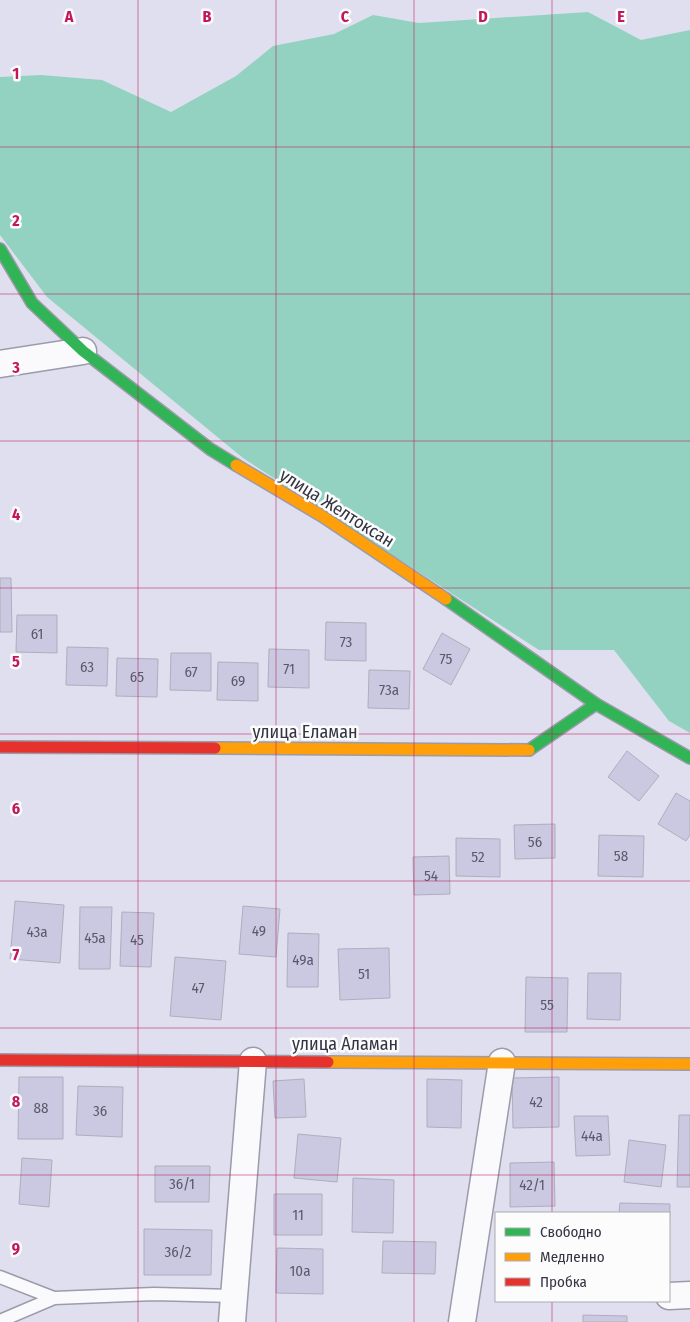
<svg xmlns="http://www.w3.org/2000/svg" width="690" height="1322" font-family="'Fira Sans Condensed',sans-serif">
<rect width="100%" height="100%" fill="#dfdff0"/>
<path fill="#93d2c1" d="M588,12L641,40L690,30V733L669,721L614,650H539L243,458L47,297L0,235V77L41,75L102,80L171,112L236,76L273,46L334,34L373,15L419,23Z"/>
<path fill="#cac9e1" stroke="#aeaebc" d="M0,578H11L12,632H0Z
M17,615H57V653L16,652Z
M326,622L366,623V661L325,660Z
M442,633L470,649L451,685L423,669Z
M67,647L108,648L107,686L66,685Z
M269,649L309,650V688L268,687Z
M171,653H211V691L170,690Z
M117,658L158,659L157,697L116,696Z
M218,662L258,663V701L217,700Z
M369,670L410,671L409,709L368,708Z
M627,751L659,776L639,801L608,777Z
M676,793L690,801V835L686,841L658,824Z
M555,824V858L515,859L514,825Z
M599,835L644,836L643,877L598,876Z
M456,838L500,839V877L456,876Z
M449,856L450,894L414,895L413,857Z
M15,901L64,905L60,963L10,959Z
M243,906L280,909L276,957L239,954Z
M80,907H112L110,969H79Z
M122,912L154,913L151,967L120,966Z
M288,933L319,934L318,987H287Z
M389,948L390,998L340,1000L338,949Z
M175,957L226,961L221,1020L170,1016Z
M588,973H621L620,1020L587,1019Z
M526,977L568,978L567,1032H525Z
M19,1077H63V1139H18Z
M559,1077V1127L513,1128L512,1078Z
M304,1079L306,1117L275,1118L273,1081Z
M427,1079L462,1080L461,1128L427,1127Z
M78,1086L123,1087L122,1137L76,1135Z
M679,1115H690V1187H677Z
M574,1116H608L610,1155L576,1156Z
M298,1134L341,1138L337,1182L294,1178Z
M629,1140L666,1145L661,1187L624,1182Z
M22,1158L52,1160L49,1207L19,1204Z
M554,1162L555,1206L510,1207V1163Z
M155,1166H210L209,1202H155Z
M353,1178L394,1180L393,1233L352,1232Z
M274,1194H322V1235H274Z
M620,1203L670,1204L669,1244V1213H619Z
M144,1229L212,1230L211,1275H144Z
M383,1241L436,1242L435,1274L382,1273Z
M277,1248L323,1249V1294L276,1293Z
M583,1315L627,1316V1322H583Z"/>
<g fill="none" stroke-linecap="round" stroke-linejoin="round">
<defs>
<path id="lane" d="M0,1277L54,1298L154,1294L234,1296
M0,1321L54,1298"/>
<path id="street" d="M0,364L83,351
M669,1296L690,1295
M232,1322L253,1061
M462,1322L502,1062"/>
<path id="fast" d="M0,249L32,303L83,351L210,449L236,465
M446,599L596,704L690,758
M529,750L596,704"/>
<path id="slow" d="M236,465L322,516L446,599
M215,748L529,750
M328,1062L690,1064"/>
<path id="jam" d="M0,747L215,748
M0,1060L328,1062"/>
</defs>
<use href="#lane" stroke="#9b9baa" stroke-width="15"/>
<use href="#street" stroke="#9b9baa" stroke-width="29"/>
<use href="#fast" stroke="#9b9baa" stroke-width="14"/>
<use href="#slow" stroke="#9b9baa" stroke-width="14"/>
<use href="#jam" stroke="#9b9baa" stroke-width="14"/>
<use href="#lane" stroke="#fafafd" stroke-width="12"/>
<use href="#street" stroke="#fafafd" stroke-width="26"/>
<use href="#fast" stroke="#30b455" stroke-width="11"/>
<use href="#slow" stroke="#ff9f0a" stroke-width="11"/>
<use href="#jam" stroke="#e5322d" stroke-width="11"/>
</g>
<path fill="none" stroke="#c2185b" stroke-width="1" stroke-opacity="0.55" d="M138,0V1322M276,0V1322M414,0V1322M552,0V1213M0,147H690M0,294H690M0,441H690M0,588H690M0,734H690M0,881H690M0,1028H690M0,1175H690M552,1301V1322"/>
<g text-anchor="middle" stroke-width="5" stroke-linejoin="round" paint-order="stroke">
<g font-size="15" fill="#5a5a6c">
<text x="37" y="639">61</text>
<text x="346" y="647">73</text>
<text x="446" y="664">75</text>
<text x="87" y="672">63</text>
<text x="289" y="674">71</text>
<text x="191" y="677">67</text>
<text x="137" y="682">65</text>
<text x="238" y="686">69</text>
<text x="389" y="695">73а</text>
<text x="535" y="847">56</text>
<text x="621" y="861">58</text>
<text x="478" y="862">52</text>
<text x="431" y="881">54</text>
<text x="259" y="936">49</text>
<text x="37" y="937">43а</text>
<text x="95" y="943">45а</text>
<text x="137" y="945">45</text>
<text x="303" y="965">49а</text>
<text x="364" y="979">51</text>
<text x="198" y="993">47</text>
<text x="547" y="1010">55</text>
<text x="536" y="1107">42</text>
<text x="41" y="1113">88</text>
<text x="100" y="1116">36</text>
<text x="592" y="1141">44а</text>
<text x="182" y="1189">36/1</text>
<text x="532" y="1190">42/1</text>
<text x="298" y="1220">11</text>
<text x="178" y="1257">36/2</text>
<text x="300" y="1276">10а</text>
</g>
<g font-size="18" fill="#333343" stroke="#fcfcfc">
<text transform="translate(337 508) rotate(32)" y="6">улица Желтоксан</text>
<text x="305" y="738">улица Еламан</text>
<text x="345" y="1050">улица Аламан</text>
</g>
</g>
<g font-size="16" text-anchor="middle" font-weight="bold" fill="#c2185b" stroke="#fcfcfc" stroke-width="5" stroke-linejoin="round" paint-order="stroke">
<text x="69" y="22">A</text>
<text x="207" y="22">B</text>
<text x="345" y="22">C</text>
<text x="483" y="22">D</text>
<text x="621" y="22">E</text>
<text x="16" y="79">1</text>
<text x="16" y="226">2</text>
<text x="16" y="373">3</text>
<text x="16" y="520">4</text>
<text x="16" y="667">5</text>
<text x="16" y="814">6</text>
<text x="16" y="960">7</text>
<text x="16" y="1107">8</text>
<text x="16" y="1254">9</text>
</g>
<rect x="495" y="1212" width="175" height="90" fill="#fcfcfc" stroke="#acacb2"/>
<rect x="505" y="1228" width="25" height="8" fill="#30b455" stroke="#acacb2"/>
<text x="540" y="1237" font-size="15" fill="#333343">Свободно</text>
<rect x="505" y="1253" width="25" height="8" fill="#ff9f0a" stroke="#acacb2"/>
<text x="540" y="1262" font-size="15" fill="#333343">Медленно</text>
<rect x="505" y="1278" width="25" height="8" fill="#e5322d" stroke="#acacb2"/>
<text x="540" y="1287" font-size="15" fill="#333343">Пробка</text>
</svg>
